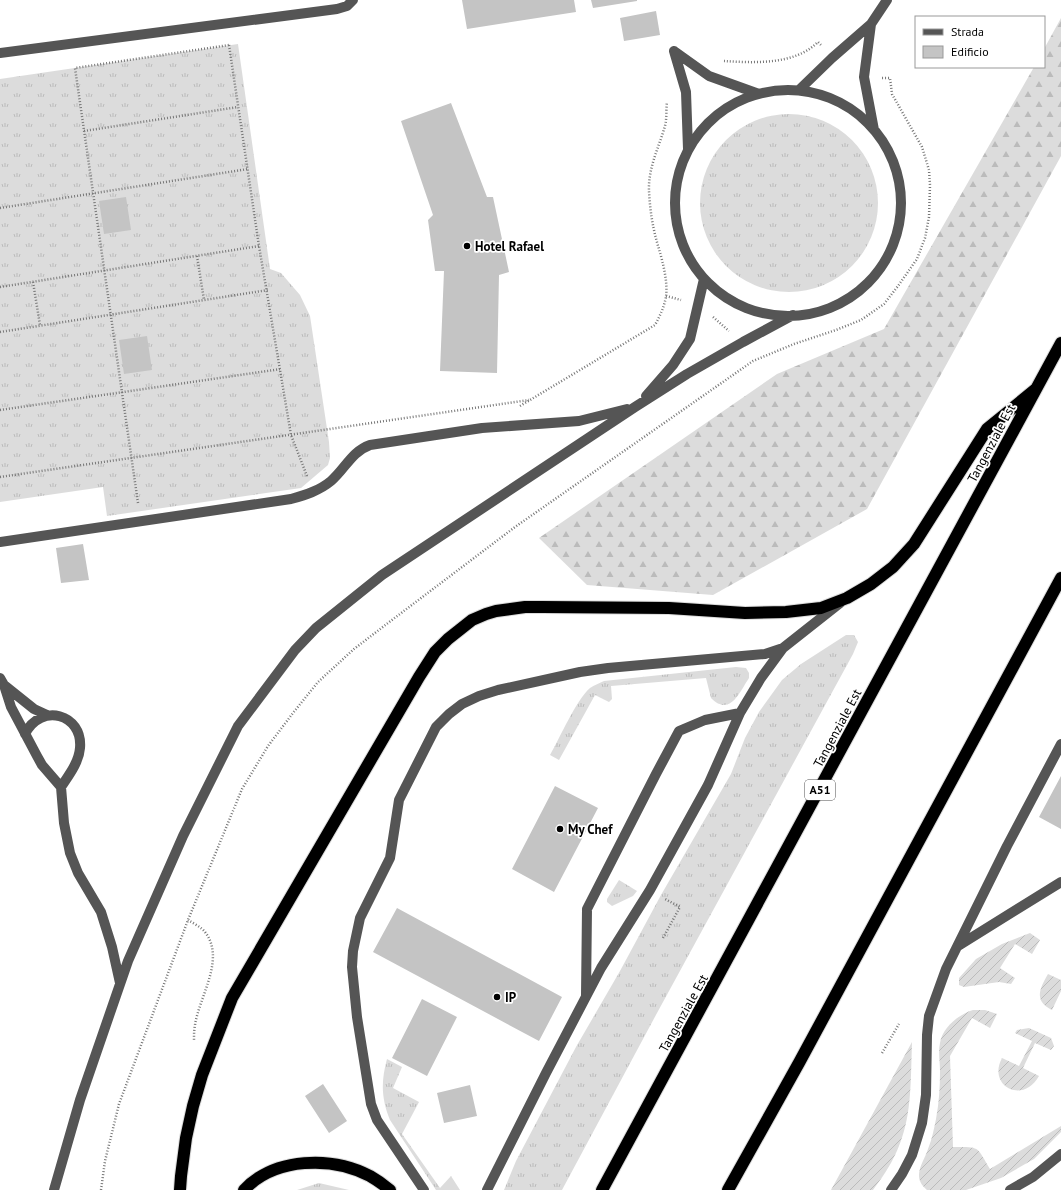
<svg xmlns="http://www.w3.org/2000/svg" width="1061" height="1190" font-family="'PT Sans',sans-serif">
<defs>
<pattern id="grass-tufts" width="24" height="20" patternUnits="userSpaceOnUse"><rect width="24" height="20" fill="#dcdcdc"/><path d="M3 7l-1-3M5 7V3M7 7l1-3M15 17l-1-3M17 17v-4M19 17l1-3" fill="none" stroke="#bbb"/></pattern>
<pattern id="forest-firs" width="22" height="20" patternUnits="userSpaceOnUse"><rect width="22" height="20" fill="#dcdcdc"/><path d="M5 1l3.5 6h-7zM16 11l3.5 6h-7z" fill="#bbb"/></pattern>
<pattern id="garden-furrows" width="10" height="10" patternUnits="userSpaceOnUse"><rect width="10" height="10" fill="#dcdcdc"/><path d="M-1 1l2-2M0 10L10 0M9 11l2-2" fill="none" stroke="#bbb"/></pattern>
</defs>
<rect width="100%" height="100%" fill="#fff"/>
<path fill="url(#grass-tufts)" d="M238,44L270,269L281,273L300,295L310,316L329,442L330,458L328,465L301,488L107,516L103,487L0,502V79Z
M700 203a89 89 0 1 1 178 0a89 89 0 1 1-178 0Z
M846,635H854L858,642L853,654L657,1013L562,1190H504L516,1161L576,1047L620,971L661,895L731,774L745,738L759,712L782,680L801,664Z
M736,667L746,668L749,673V678C739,693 730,717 711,698L706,678L611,686L612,699L609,702L595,695L559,760L550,755C560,738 576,700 590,688C594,685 600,683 604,681Z
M619,880L637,891L633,896L612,906L607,902V899Z
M387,1059L402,1067L393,1088L419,1102L402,1134L440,1188L451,1176L460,1190H436L390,1120C381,1098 381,1081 387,1059Z
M319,1183L349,1190H297Z"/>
<path fill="url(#forest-firs)" d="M1061,18V156L867,509L713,595L587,585L539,538L777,374L884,329L1034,67H1044V49Z"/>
<path fill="url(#garden-furrows)" d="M1030,933L1040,940L1032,954L1015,944L1000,968L1015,978L1011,984L999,982L964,987L959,985V978L976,959L1002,944Z
M1048,974L1061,980V991L1052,1010C1033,1001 1040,988 1048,974Z
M973,1010H985L997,1014L990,1028L972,1018L950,1056L953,1147C981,1147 976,1146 990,1169L1061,1126V1132L1034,1159L1001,1178L966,1190H927C911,1177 923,1164 928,1149C932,1139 934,1129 936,1119C939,1103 940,1087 940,1071C940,1062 938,1052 940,1043C942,1028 959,1014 973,1010Z
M1029,1028L1051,1038L1054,1046L1051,1050L1035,1043L1023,1068L1039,1076C1023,1105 987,1086 1002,1058L1019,1066L1032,1041L1015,1033L1017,1030Z
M912,1042C910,1103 913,1139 873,1190H831Z"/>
<path fill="#c4c4c4" d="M462,0H574L576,12L467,29Z
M591,0H637V1L593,8Z
M656,11L660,35L624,41L620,18Z
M451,103L487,197H493L509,272L499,275L497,373L440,371L444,271H435L428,220L433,215L401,121Z
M126,197L131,230L104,234L99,201Z
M147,336L152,370L124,374L119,340Z
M83,544L89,580L61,583L56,548Z
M1061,776V829L1039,817Z
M555,786L598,808L554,892L512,869Z
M397,908L562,997L539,1041L373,952Z
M422,999L457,1017L427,1076L392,1058Z
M323,1084L347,1121L329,1133L305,1096Z
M470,1085L477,1116L444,1123L437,1093Z"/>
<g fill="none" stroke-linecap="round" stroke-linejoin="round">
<defs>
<path id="highway" d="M180,1190L181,1176L186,1138L193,1106L202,1075L232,998L419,677L435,652L448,639L472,620L486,614L496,611L525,607H543L669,608L745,613L786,612L821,608L847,598L871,584L893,567L914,544L987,429L1036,389
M244,1190C275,1157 332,1156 370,1176C377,1180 384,1185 390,1190
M602,1190L1061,343
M728,1190L800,1061L1061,578"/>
</defs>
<use href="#highway" stroke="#dbdbdb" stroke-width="14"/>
<path stroke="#777" stroke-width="2.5" stroke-dasharray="1 2" stroke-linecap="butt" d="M229,45L259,246L291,435L307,476
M724,61C755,63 795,65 818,42L821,45
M84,131L238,107
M0,208L248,169
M197,256L204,300
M33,282L40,325
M0,287L259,246
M666,296L681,300
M713,317L729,331
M0,332L268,290
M520,406L655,325C660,316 664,307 666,297C668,282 663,263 659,249C653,230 650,211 649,191C648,168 659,147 665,126C667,118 666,109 667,102
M0,410L281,369
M0,477L529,400
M138,503L75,68L229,45
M188,920C193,923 201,927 205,932C226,959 199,997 195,1025C194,1030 194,1035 194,1040
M663,938L680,907L665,899
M882,1053L899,1024
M101,1190L105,1161L119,1104L188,920L242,789L268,746L293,713L318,682L354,649L388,623L515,527L753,361L794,344L836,330L861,320L884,304L898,286L917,259L925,238L929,217L930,185L929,170L922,147L892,94L890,78H882"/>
<path stroke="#555" stroke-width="10" d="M871,24L864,77L874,130
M674,51L686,92L688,149
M674,51L709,76L759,94
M0,53L337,9L347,6L353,0
M799,90L832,58L871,24L887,0
M675 203a113 113 0 1 1 226 0a113 113 0 1 1-226 0Z
M646,396L673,365L690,339L704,279
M0,542L291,499C305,495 319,491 331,481C346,468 351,452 370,445L482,428L579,421L627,409
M0,678L4,685L11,707L37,756L42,765L61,787L64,823L70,853L78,873L101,912L112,947L120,983
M4,685L34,709L47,715
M25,734C41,702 83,714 80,748C79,762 69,775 61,787
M958,946L1061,882
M586,995L587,909L656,774L679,731L705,720L740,713
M54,1190L80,1100L128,961L183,836L238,726L295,650L316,628L382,575L635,407L687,374L743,342L793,315
M424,1190L377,1120L371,1104L357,1017L352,967L353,951L360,918L390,858L399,800L436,727L449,714L462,704L479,696L498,690L580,672L608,668L765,654L783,648
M487,1190L546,1073L601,968L650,890L708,785L740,713L761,678L783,648L840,603
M891,1190L902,1174L912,1155L922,1123L926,1095L927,1035L929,1016L946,969L1007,846L1061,744
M1010,1190L1033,1177L1061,1154"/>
<use href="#highway" stroke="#000" stroke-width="12"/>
</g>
<g fill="#000" stroke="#fff" stroke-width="1.5">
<circle cx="467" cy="246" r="4"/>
<circle cx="560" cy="829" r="4"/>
<circle cx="497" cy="997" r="4"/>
</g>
<g text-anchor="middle" stroke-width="3.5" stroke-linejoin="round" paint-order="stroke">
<rect fill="#fff" stroke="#4c4c4c" stroke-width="1" x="805" y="780" width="30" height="20" rx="3"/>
<g font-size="12" font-weight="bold" fill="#000">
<text x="820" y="794">A51</text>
</g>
<g font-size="13" font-weight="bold" fill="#000" stroke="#fff" text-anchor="start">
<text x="475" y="251">Hotel Rafael</text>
<text x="568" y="834">My Chef</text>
<text x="505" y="1002">IP</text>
</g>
<g font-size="13" fill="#000" stroke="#fff">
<text transform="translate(991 443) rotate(-62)" y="5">Tangenziale Est</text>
<text transform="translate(837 728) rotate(-62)" y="5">Tangenziale Est</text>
<text transform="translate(683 1013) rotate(-61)" y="5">Tangenziale Est</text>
</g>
</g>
<rect x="915" y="16" width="130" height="52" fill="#ffffff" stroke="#999999"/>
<rect x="923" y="29" width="20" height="6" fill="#555555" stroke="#999999"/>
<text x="951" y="36" font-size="12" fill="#000000">Strada</text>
<rect x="923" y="46" width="20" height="12" fill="#c4c4c4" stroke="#999999"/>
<text x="951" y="56" font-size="12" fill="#000000">Edificio</text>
</svg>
